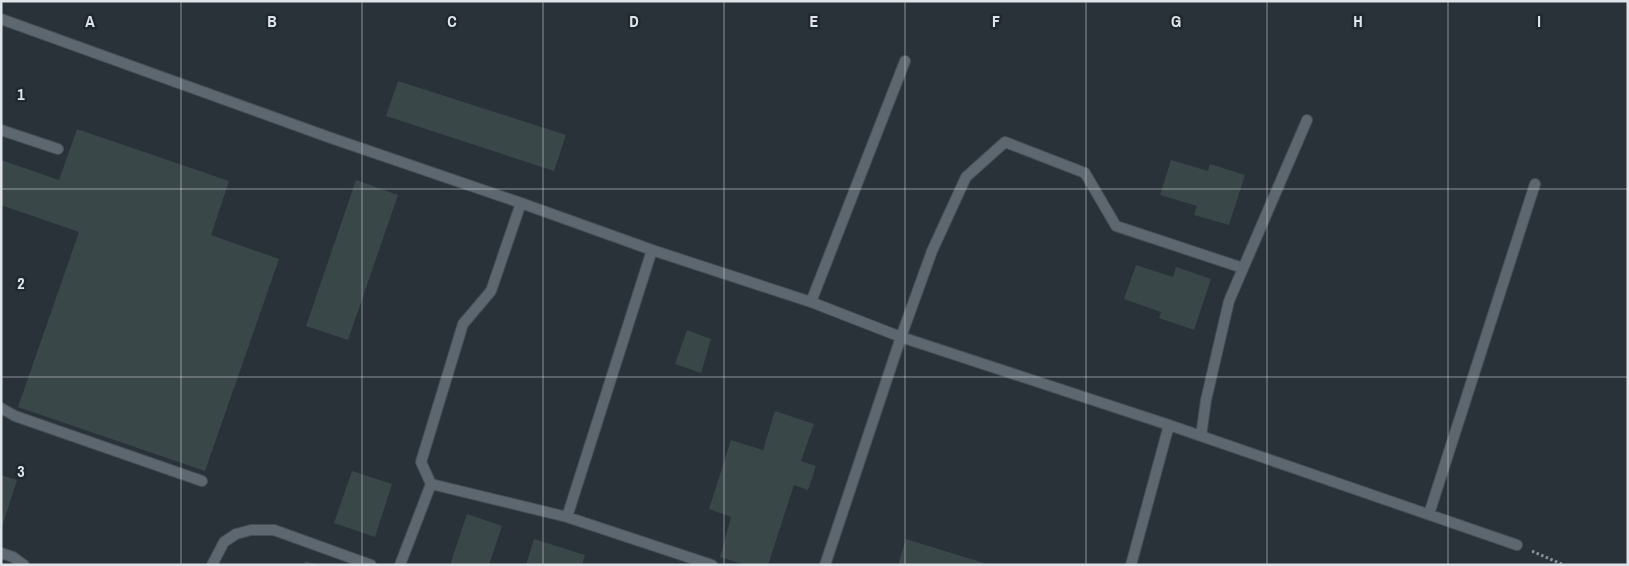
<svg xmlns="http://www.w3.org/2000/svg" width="1629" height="566" font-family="'Archivo Narrow',sans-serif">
<rect width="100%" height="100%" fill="#293139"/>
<path fill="#3a4749" d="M398,81L566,135L554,171L386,116Z
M77,129L229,181L211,235L279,259L205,471L18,407L79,232L1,205V160L59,180Z
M1171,160L1208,171L1210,164L1245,175L1229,225L1194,215L1197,206L1160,195Z
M356,180L398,195L348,340L306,326Z
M1136,265L1173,277L1176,267L1211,279L1194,330L1159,318L1161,312L1124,299Z
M687,330L711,339L701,373L675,364Z
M775,411L814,424L801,461L816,466L808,490L794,485L768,565H746L720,557L731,517L709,509L731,440L763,450Z
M352,471L392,484L375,537L334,523Z
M1,475L17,480L2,527H1Z
M467,514L502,526L489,565H450Z
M534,539L585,555L582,565H526Z
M906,539L987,564V565H898Z
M305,561L316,564V565H304Z"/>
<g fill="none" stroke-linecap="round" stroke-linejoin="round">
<defs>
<path id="lane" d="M1,19L331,138L521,203L652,250L811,302L901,337L1169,425L1517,545
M1,130L58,149
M521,203L491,291L463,324L421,462L431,484L567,517L712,565
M811,302L905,61
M1,408L15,416L202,481
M1201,436L1206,400L1229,301L1307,120
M1429,514L1535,184
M567,517L652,250
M1,553L13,557L24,565
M212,565L224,542L236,534L251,530H274L371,565
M400,565L431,484
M825,565L901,337L932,251L966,177L1005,142L1085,173L1116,226L1243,268
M1131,565L1169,425"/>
</defs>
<use href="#lane" stroke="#474e54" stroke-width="12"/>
<path stroke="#899096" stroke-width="3" stroke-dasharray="2.5 2.5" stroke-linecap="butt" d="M1532,551L1564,565"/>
<use href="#lane" stroke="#5d676f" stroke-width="10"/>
</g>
<path fill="none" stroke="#dfe4e9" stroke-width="1" stroke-opacity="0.55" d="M181,1V565M362,1V565M543,1V565M724,1V565M905,1V565M1086,1V565M1267,1V565M1448,1V565M1,189H1628M1,377H1628"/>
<g font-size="16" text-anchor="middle" font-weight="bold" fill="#dfe4e9" stroke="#1f282e" stroke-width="5" stroke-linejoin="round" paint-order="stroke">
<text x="90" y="27">A</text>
<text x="272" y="27">B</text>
<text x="452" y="27">C</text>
<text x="634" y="27">D</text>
<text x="814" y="27">E</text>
<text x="996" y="27">F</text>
<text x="1176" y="27">G</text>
<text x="1358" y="27">H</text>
<text x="1539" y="27">I</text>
<text x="21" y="100">1</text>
<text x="21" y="289">2</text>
<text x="21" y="477">3</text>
</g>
<rect width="1629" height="566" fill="none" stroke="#dfe4e9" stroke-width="5"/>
</svg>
